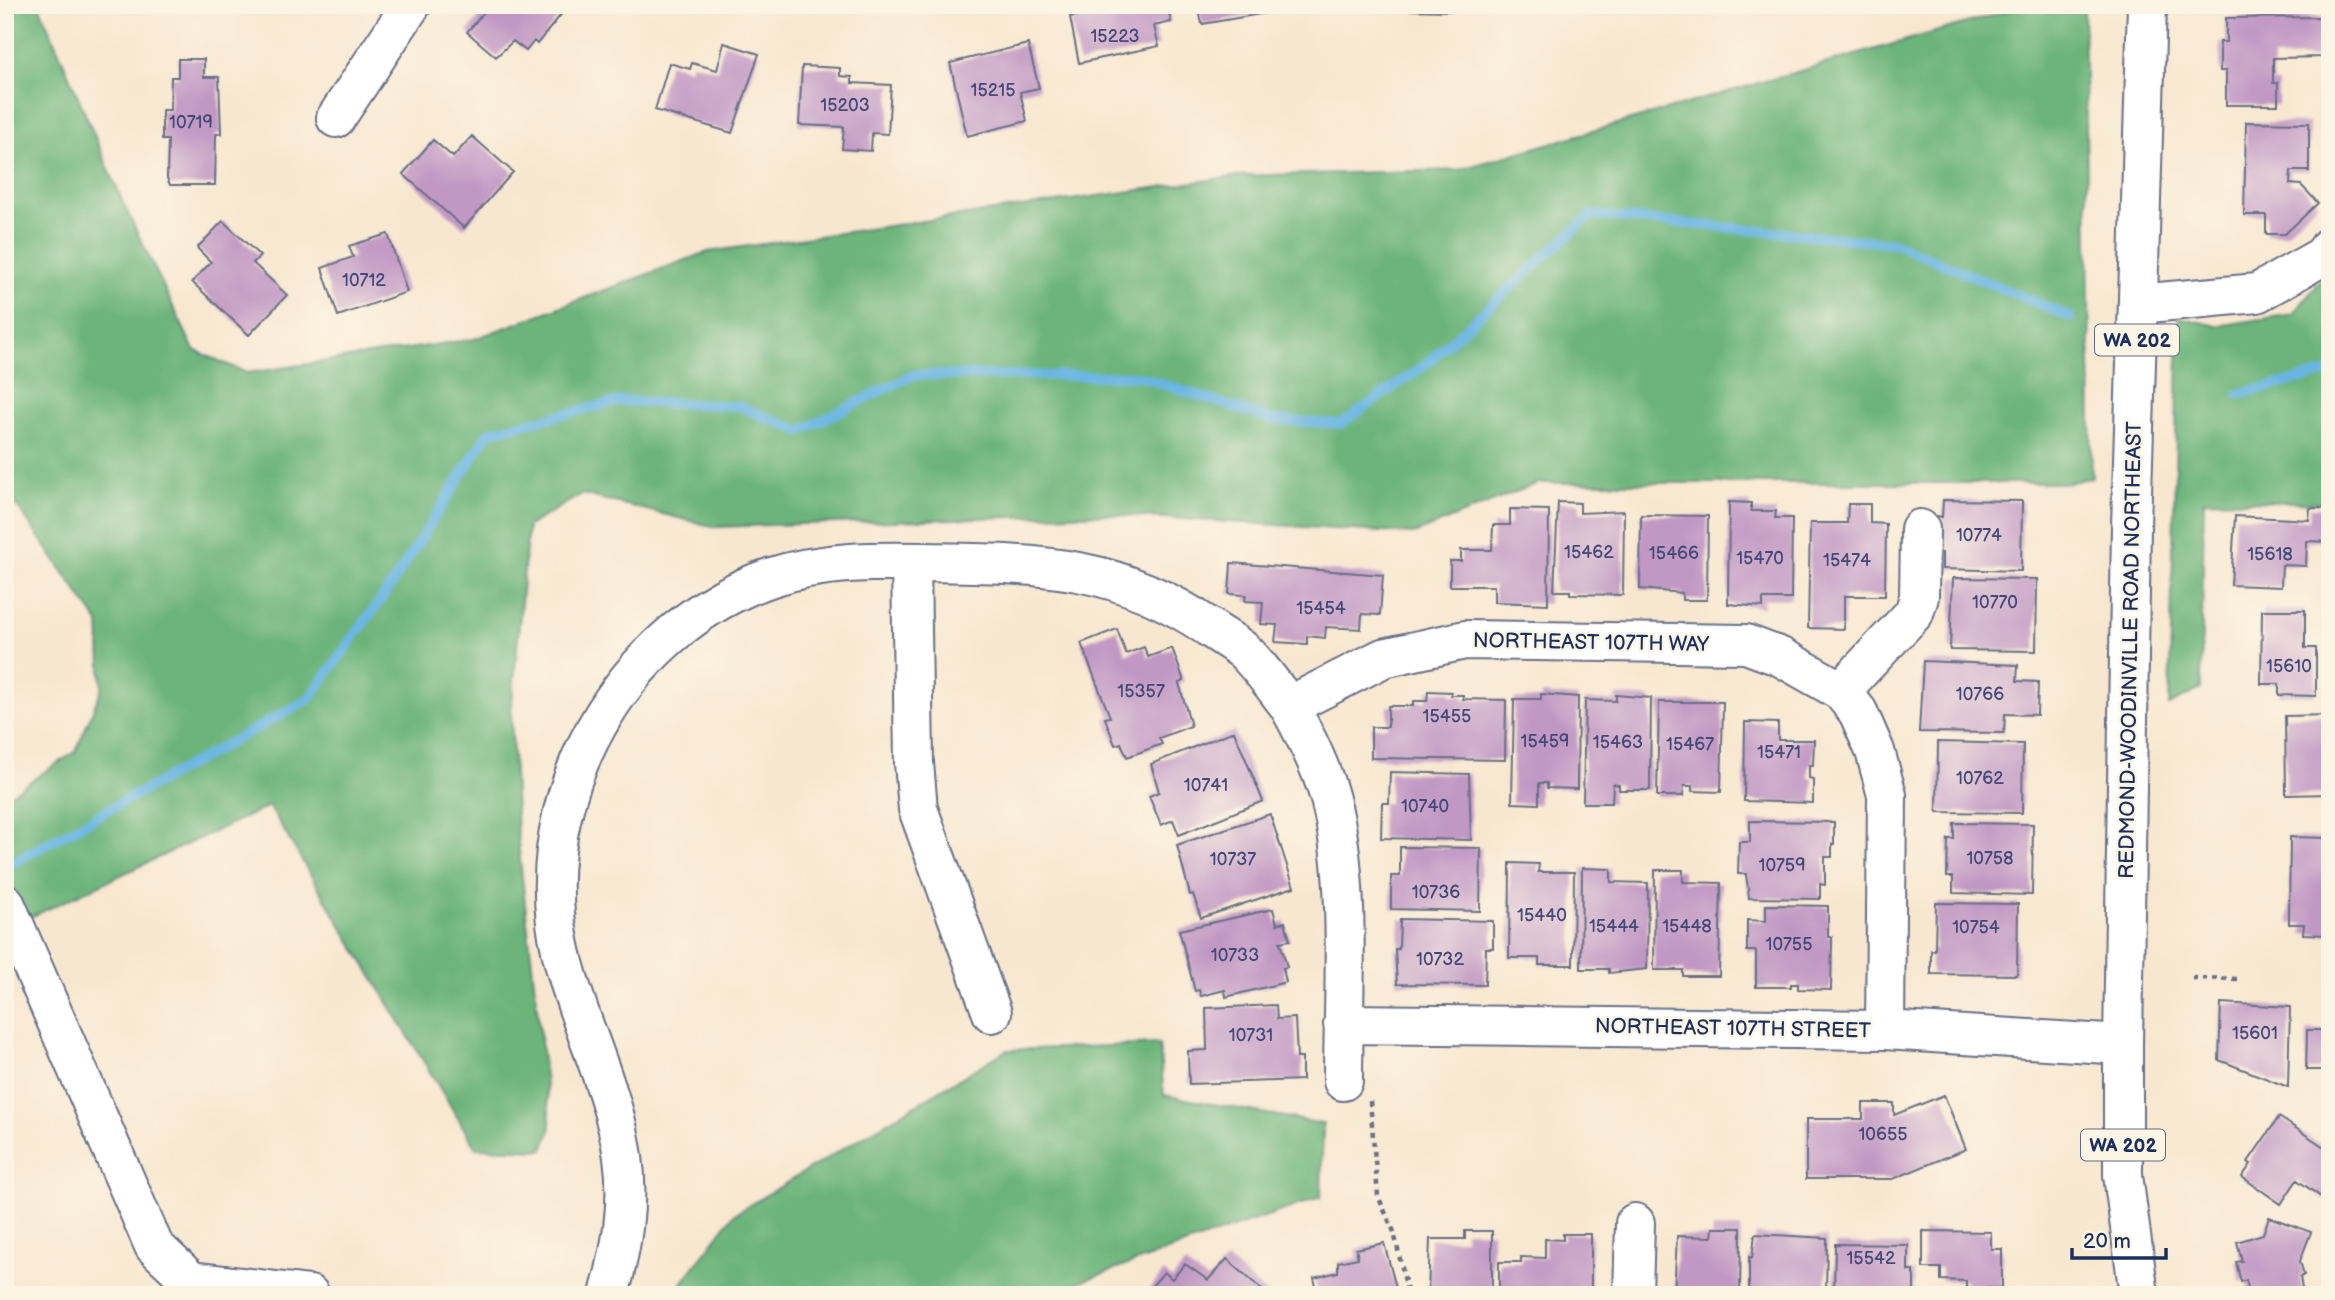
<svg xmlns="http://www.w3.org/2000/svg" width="2335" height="1300" font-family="'Balsamiq Sans',sans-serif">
<rect width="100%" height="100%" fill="#fcf5e5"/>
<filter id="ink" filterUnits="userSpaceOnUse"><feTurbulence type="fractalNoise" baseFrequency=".0143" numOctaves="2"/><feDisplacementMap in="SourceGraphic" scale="14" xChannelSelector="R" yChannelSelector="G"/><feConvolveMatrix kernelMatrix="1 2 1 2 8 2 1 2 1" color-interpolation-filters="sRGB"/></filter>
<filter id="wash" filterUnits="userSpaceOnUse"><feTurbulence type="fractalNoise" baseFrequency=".00686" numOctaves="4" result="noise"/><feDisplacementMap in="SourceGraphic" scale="28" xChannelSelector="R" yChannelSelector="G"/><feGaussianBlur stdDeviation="1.57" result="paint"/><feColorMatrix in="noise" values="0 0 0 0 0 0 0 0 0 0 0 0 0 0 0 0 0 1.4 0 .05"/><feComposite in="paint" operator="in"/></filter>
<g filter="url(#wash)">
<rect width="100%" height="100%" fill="#f8e7d0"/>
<path fill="#6cb47a" stroke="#44726c" stroke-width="2" d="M5,5H39L124,205L194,350L247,373L474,339L707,252L1237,176L1458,170L2028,5L2084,9L2092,477L2068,483H1538L1414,534L1103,514L715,527L582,494L528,526L511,714L517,833L551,1129L543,1150L476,1148L269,806L5,929V798L76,751L102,688L99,623L5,489Z
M2330,269V503L2204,500L2201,689L2169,705L2179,317L2217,326L2293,314Z
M1159,1044L1164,1095L1323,1124L1321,1197L1042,1295H673L733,1215L1007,1050Z"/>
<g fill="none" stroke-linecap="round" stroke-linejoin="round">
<path stroke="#69b5e2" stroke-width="10" d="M2239,394L2330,372
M5,867L309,699L392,584L489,432L620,401L739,406L800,431L913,375L1138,376L1273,420L1341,424L1421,368L1591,215L1894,243L2070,317"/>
</g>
<g id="blocks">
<path fill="#c198c4" d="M490,5H557L564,11L537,44L534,41L526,51L513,41L496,57L467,32Z
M1102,5H1168L1171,22L1154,26L1159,46L1079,63L1070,17L1093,12L1092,8Z
M1198,5H1270L1272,12L1202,24Z
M1405,5H1454V11L1405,10Z
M2323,17V57L2273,58V83H2278V105H2226V71H2220V42H2226V18Z
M724,43L759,54L732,133L655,110L669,63L690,69L692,63L717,70Z
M1028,44L1039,88L1020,92L1027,121L967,136L950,63Z
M178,59H204V77H219L221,134H216L215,185H170L167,178L168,140H162V110H170L171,77H178Z
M802,66L840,68V76L852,77V83L891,85L888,134L872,133L871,151L842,149L844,127L799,125Z
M2246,122L2309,123V171H2291L2290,184L2301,185L2318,203L2285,234H2266V215H2244Z
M472,136L513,172L464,228L403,174L433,140L453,157Z
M223,221L260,256L253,263L287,295L249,335L192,282L211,262L197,248Z
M388,234L407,292L338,316L322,268L353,257L349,246Z
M1943,500L2022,501L2021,571L1942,569V553H1936L1937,516L1942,517Z
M1558,502L1580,503V513L1624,511L1623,595L1570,594V591H1554Z
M1729,502L1751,503V511H1776L1775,518H1792L1791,599H1763V607L1728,604Z
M1848,504H1870V523L1886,524L1885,596H1844V629L1808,628L1810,523H1847Z
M2310,508H2330V542L2307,541L2306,566L2282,565L2281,587L2231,585L2235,516L2309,520Z
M1510,509L1549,510L1548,604L1494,602V586H1450V561H1461V550H1492L1493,525H1510Z
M1641,515L1708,516L1707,600H1682V593L1640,589Z
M1231,563L1383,575L1380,615L1362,614L1361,629L1326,627L1325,638L1307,636V644L1275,642L1277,625L1261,624L1263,602L1245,601L1246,595L1229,594Z
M1953,578L2037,579L2036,651L1950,650Z
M2262,610H2305V648H2316V696L2279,695V684H2261Z
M1117,629L1126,654L1144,647L1148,657L1172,648L1184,681L1179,683L1191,726L1159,738L1162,744L1127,757L1121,743L1115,745L1105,718L1110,717L1081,643Z
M1923,661L2018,665L2017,681L2038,682L2037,715L2005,714L2004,733L1919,732Z
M1428,691L1451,692V695H1463V699L1506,700L1505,760L1371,758V727H1388V706H1413V701H1427Z
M1541,694L1578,697L1577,789L1547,788V783H1539V804L1512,803L1514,699H1541Z
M1616,695L1651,698L1650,790H1619V785L1613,784L1612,803H1583L1585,700L1616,701Z
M1659,702H1723L1721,792L1692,791V786H1684L1683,796H1657Z
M2330,715V794L2286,795L2285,716Z
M1745,722L1778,723V740H1814L1813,765H1809V778L1813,779V803L1744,801Z
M1234,731L1263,801L1179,835L1173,820L1161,825L1149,796L1159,792L1151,764Z
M1938,742L2023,744L2022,813L1937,812Z
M1390,772L1469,774L1471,840L1381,838L1382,803H1389Z
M1270,814L1294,887L1201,918L1193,894L1190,895L1177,845Z
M1750,821L1834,822V844H1832V857H1825V885L1820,884V899L1749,898L1746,874H1738L1739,842H1750Z
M1954,823L2033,824L2032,895L1953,893V877H1947L1948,839H1954Z
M2290,837L2330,838V935L2303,934L2304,924H2289Z
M1400,847L1481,848L1480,911L1391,909V876H1400Z
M1510,863L1539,864L1538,872H1574L1573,965H1539V958H1509Z
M1582,868L1611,869V882L1648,883L1647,969L1609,973V969H1581Z
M1655,870H1683V882L1721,883L1719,976H1683V970H1654Z
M1936,903L2018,904L2017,975L1931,974V950H1935Z
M1766,905L1828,906V937H1832L1831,990L1798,989V984H1791V987H1756V951H1747V920L1766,921Z
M1273,909L1277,924L1285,922L1290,940L1280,942L1287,967L1283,968L1286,982L1226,997L1225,990L1201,996L1199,990L1195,991L1179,930Z
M1400,919L1493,921V948H1486L1485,985L1397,984L1395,949H1399Z
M2221,1003L2290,1007L2288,1087L2219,1060Z
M1276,1005L1277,1019L1295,1018L1297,1058H1302V1080L1189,1084L1188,1051L1207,1050L1206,1008Z
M2307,1030H2330V1070H2306Z
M1944,1095L1966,1149L1893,1179H1806V1119H1863V1103H1894V1115Z
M2279,1117L2330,1151V1191L2324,1199L2297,1180L2281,1204L2242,1177L2251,1164L2248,1162Z
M2269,1217L2311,1232L2300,1261L2304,1275L2300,1277L2303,1295H2250L2246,1280L2241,1282L2236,1262L2242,1261L2237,1242L2263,1234Z
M1713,1228H1741L1740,1295H1674L1677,1236L1712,1237Z
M1465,1231H1492V1295H1428L1430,1239H1465Z
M1923,1231L1991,1232V1249H2002V1288H1966V1281L1941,1280V1268H1923Z
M1563,1234H1591V1295H1499V1262H1521V1257L1545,1258V1239L1563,1240Z
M1755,1234L1827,1238L1826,1295H1749V1257L1752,1258Z
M1384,1243L1398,1295H1318L1314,1278L1338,1272V1262L1358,1258L1356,1249Z
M1835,1244L1908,1245V1271H1914V1295H1834Z
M1227,1259L1268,1295L1145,1294L1164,1272L1172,1279L1185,1264L1208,1280Z"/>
</g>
</g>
<g filter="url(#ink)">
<use href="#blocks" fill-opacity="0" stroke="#686f86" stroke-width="2"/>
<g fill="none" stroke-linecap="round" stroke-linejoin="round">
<defs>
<path id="minor" d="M336,118L411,5
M2138,304L2257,293L2323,256L2330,246
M911,562L914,763L918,809L992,1013
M1841,691L1914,613L1919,597L1920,529
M1289,706C1305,735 1321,766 1330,799C1352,880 1343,996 1343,1081
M5,903L154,1246L191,1281L310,1295
M1343,1024L1885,1030L2123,1045
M609,1295C621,1250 630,1204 623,1157C612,1077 567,1004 556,923C538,777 632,624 772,577C821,561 873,561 924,562C1035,564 1114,562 1210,628C1221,636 1235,643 1245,652C1261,668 1275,688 1289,706L1383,658L1465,640L1746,644L1781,657L1841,691L1858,712L1875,751L1887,795L1885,1030
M1633,1295L1635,1223"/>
<path id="major" d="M2139,1295L2123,1175V1045L2131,526L2147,5"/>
</defs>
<use href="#minor" stroke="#686f86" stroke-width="42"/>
<use href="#major" stroke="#686f86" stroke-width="42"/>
<path stroke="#686f86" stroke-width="4.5" stroke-dasharray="5 5" stroke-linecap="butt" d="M2192,978L2242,979
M1370,1101L1378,1196L1394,1232L1408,1295"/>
<use href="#minor" stroke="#fff" stroke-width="38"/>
<use href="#major" stroke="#fff" stroke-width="38"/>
</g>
</g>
<g text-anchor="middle" stroke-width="5" stroke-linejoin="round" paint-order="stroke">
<g font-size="18" fill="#444978">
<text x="1115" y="42">15223</text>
<text x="993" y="96">15215</text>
<text x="845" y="111">15203</text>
<text x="191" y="128">10719</text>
<text x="364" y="286">10712</text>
<text x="1979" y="541">10774</text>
<text x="1589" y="558">15462</text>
<text x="1674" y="559">15466</text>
<text x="2270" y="560">15618</text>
<text x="1760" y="564">15470</text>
<text x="1847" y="566">15474</text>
<text x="1995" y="608">10770</text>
<text x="1321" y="614">15454</text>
<text x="2289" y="672">15610</text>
<text x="1141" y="697">15357</text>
<text x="1980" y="700">10766</text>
<text x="1447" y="722">15455</text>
<text x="1545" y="747">15459</text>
<text x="1618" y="748">15463</text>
<text x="1690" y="750">15467</text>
<text x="1779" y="758">15471</text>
<text x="1980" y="784">10762</text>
<text x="1206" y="791">10741</text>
<text x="1425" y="812">10740</text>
<text x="1990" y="864">10758</text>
<text x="1233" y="865">10737</text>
<text x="1782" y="871">10759</text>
<text x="1436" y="898">10736</text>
<text x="1542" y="921">15440</text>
<text x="1614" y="932">15444</text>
<text x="1687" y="932">15448</text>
<text x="1976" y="933">10754</text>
<text x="1789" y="950">10755</text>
<text x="1235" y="961">10733</text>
<text x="1440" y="965">10732</text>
<text x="2255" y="1039">15601</text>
<text x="1251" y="1041">10731</text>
<text x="1883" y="1140">10655</text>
<text x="1871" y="1264">15542</text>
</g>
<g fill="#fcf5e5" stroke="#5e6a86" stroke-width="2">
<rect x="2095" y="324.5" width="84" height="31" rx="5"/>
<rect x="2081" y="1129.5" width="84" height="31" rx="5"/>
</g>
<g font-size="19" font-weight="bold" fill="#1b2f5e">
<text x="2137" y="347">WA 202</text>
<text x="2123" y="1152">WA 202</text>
</g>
<g font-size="21" fill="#1b2f5e" stroke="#fcf5e5">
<text transform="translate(1591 642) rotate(1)" y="7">NORTHEAST 107TH WAY</text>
<text transform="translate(2130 650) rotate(-89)" y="7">REDMOND-WOODINVILLE ROAD NORTHEAST</text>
<text transform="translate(1733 1028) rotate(1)" y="7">NORTHEAST 107TH STREET</text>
</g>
</g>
<rect width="2335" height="1300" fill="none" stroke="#fcf5e5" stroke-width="28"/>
<path d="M2072 1248v10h94v-10" fill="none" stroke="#1b2f5e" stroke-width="3.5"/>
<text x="2083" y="1248" font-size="21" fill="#1b2f5e" stroke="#fcf5e5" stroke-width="5" paint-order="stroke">20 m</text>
</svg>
